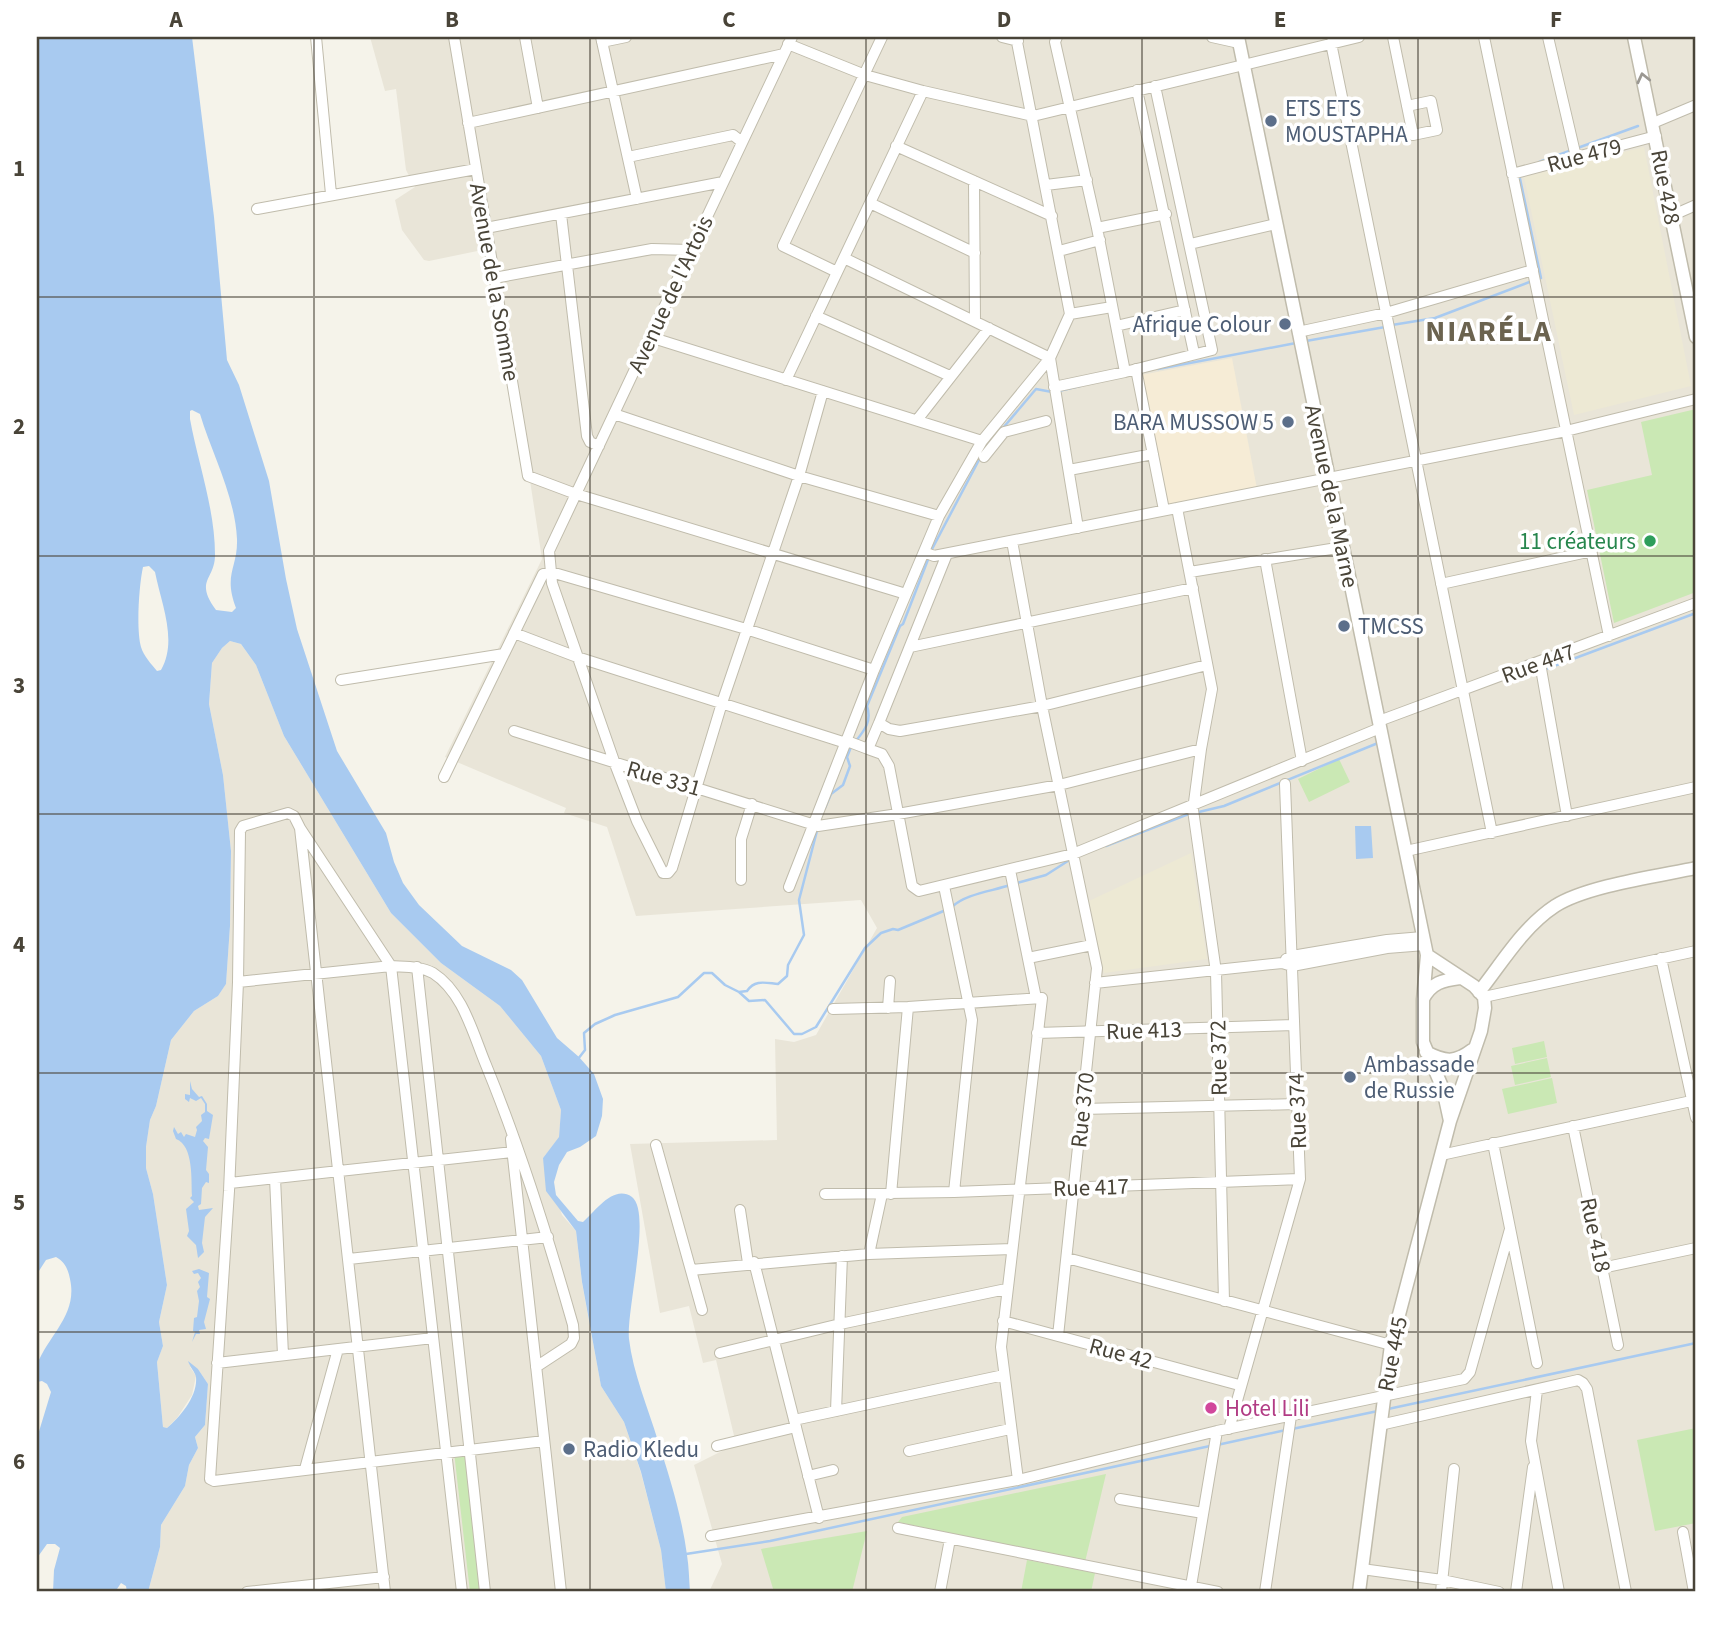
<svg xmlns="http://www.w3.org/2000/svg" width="1733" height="1629" font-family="'Source Sans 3',sans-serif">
<rect width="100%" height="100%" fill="#f5f3ea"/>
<path fill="#e9e5d8" d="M370,37H1696V1592H709L722,1564L694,1465L736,1444L716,1360L703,1363L689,1306L660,1313L630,1144L777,1140L775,1039L794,1042L816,1035L877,928L861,900L636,916L607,827L564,813L566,808L445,757L542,559L507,330L487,249L429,261L424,260L402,230L395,200L415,187L406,170L396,89L385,91Z
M230,641L241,644L256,665L284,736L391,913L441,963L500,1006L541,1056L561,1110L559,1138L543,1158L562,1215L576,1231L582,1283L601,1386L624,1422L641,1473L661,1550L666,1592H148L160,1547L161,1525L185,1486L189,1465L198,1448L195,1437L205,1425L206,1410L208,1384L198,1369L190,1367L196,1376L192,1395L177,1418L167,1428L163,1427L157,1362L163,1346L159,1322L167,1285L153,1194L146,1168V1147L150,1120L156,1106L171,1040L194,1011L218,996L226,984L230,926L231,851L223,775L209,704L212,663L222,648Z"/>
<path fill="#f6ecd6" d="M1232,358L1257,489L1166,507L1141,375Z"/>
<path fill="#ede9d4" d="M1644,147L1691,386L1574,415L1524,177Z
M1191,853L1207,959L1104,973L1089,901Z"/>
<path fill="#cae8b4" d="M1696,409V592L1614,623L1587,490L1652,475L1641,422Z
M1339,759L1350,782L1309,802L1298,779Z
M1544,1041L1547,1057L1515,1064L1512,1048Z
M1547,1058L1551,1077L1515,1085L1511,1066Z
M1552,1078L1557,1103L1508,1114L1502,1089Z
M1696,1428V1523L1655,1531L1637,1440Z
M465,1450L481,1592H470L454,1452Z
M1106,1474L1085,1562L898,1522L902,1517Z
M867,1531L852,1592H774L761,1549Z
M1027,1560L1095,1573L1091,1592H1021Z"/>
<path fill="#a8caf0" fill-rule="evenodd" d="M37,37H192L214,217L227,360L239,385L269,481L286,579L297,629L337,751L386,833L394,862L403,883L419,905L462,946L511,970L522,980L557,1038L579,1057L594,1074L603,1099L602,1116L596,1136L580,1147L567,1152L559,1165L554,1182L556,1195L578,1221L583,1222C595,1212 613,1184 632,1197C652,1212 626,1311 629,1339C633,1373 648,1408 658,1441C670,1478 682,1517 687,1555C689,1567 689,1580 690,1592H666L661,1550L641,1472L624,1422L601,1386L582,1282L576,1231L546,1191L543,1158L559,1137L561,1110L541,1056L500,1006L441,963L391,913L284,736L256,665L241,644L230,641L222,648L212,663L209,704L223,775L231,851L230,926L226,984L218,996L194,1011L171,1040L156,1106L150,1120L146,1147V1168L153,1194L167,1285L159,1322L163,1346L157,1362L163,1427L167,1428C180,1417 198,1396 196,1377C195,1372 190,1367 188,1361L198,1369L208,1384L205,1425L195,1437L198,1448L189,1465L185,1486L161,1525L160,1547L148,1592H127L126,1586L121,1583L115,1592H53L54,1570L60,1548L55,1544H47L37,1558V1438L51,1392L47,1384L42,1381L37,1382C37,1377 36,1369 37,1365C49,1334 78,1315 70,1279C68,1269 65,1262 56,1257L46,1260L37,1274ZM192,410L200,414C212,454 235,496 237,539C238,568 223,574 236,608L232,612L216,610C194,580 215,580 215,555C215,509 198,463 190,419V411ZM149,566L155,572C161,603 178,641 161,670L157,671C152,665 143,655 141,647C136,630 139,585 143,567Z
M1355,826H1371L1373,858L1356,859Z
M190,1081L192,1089L199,1097L202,1096L207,1104V1111L213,1115L209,1139L205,1138L203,1141L208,1147L206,1170L209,1174V1183L206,1182L202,1188L201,1204L198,1206L199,1210L213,1208L205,1217L202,1243L204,1252L198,1258L196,1245L187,1236L189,1231L186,1209L194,1202L190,1198L192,1196C191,1180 194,1146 176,1139L173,1131L174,1127L178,1134L181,1132L184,1137L186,1134L195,1137L197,1130L196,1127L202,1121L201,1115L205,1112V1104L201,1098L196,1101L190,1098L189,1102L185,1099V1094L190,1095Z
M199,1269L209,1273L207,1297L210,1299L204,1322L206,1329L199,1330L200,1334H196L192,1342L195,1332L193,1331L194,1318L197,1317L199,1301L197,1291L200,1287L198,1282L201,1278L198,1273L194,1274L192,1271Z"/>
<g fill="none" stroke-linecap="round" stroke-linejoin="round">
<path stroke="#a8caf0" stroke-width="2.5" d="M1539,162L1638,126
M1519,174L1541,278L1538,279
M1392,325L1435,318L1532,281
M1306,341L1385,327
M1158,369L1296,343
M1059,391L1080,386
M1003,428L1036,389L1052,392
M931,551L980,458
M1546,669L1696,613
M855,742C865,730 872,721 867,706L900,626L903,624L929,557
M825,808L831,794L843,785L850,766L847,757L851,747
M1106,846L1186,815L1224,806L1378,743
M1017,883L1046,875L1071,859
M952,907C965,894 993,891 1010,885
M739,992L749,1001L765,1000L794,1034H802L816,1027L865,948L881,933L893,929L898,930L946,910
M578,1059L585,1050L584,1033L595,1024L615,1015L678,997L704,973H712L725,985L739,992L747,991C755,979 766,983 778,984L787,976L788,965L804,935L799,900L818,827
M1388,1409L1696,1343
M1292,1429L1378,1411
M1217,1445L1286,1430
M686,1554L770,1541L1210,1446"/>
<defs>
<path id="minor" d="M316,37L331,194
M454,37L528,476L576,494L906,594
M525,37L538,108
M601,37L637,199
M792,37L549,551L552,583L615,764L637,821L663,873H668L672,868L722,703L799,476L823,391
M1002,37L1018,41
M1057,37L1055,42L1097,228L1125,372
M1212,37L1239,43
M1393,37L1413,135L1437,130L1431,101L1407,106
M1484,37L1609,636
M1548,37L1576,157
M602,42L626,37
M1331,43L1492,833
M788,44L865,75L923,91L1033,116L1359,37
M1137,90L1194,353
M468,123L784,54
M1653,123L1696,105
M896,146L1052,216
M628,157L733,135L742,142
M1512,174L1656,136
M974,181L975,321
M1046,185L1087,180
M870,203L975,253
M257,209L476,169
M561,214L587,436L590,442L599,446
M1671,216L1696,205
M486,228L723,182
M1097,228L1166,214
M1190,244L1276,224
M1059,251L1100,240
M844,258L1050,358L1078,528
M837,272L783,246L882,37
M494,278L652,249L691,250
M1070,314L1112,307
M816,316L950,376
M1116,326L1185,310
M1298,332L1386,313L1533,270
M650,337L982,441
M1136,369L1164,510
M786,380L923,91
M1054,387L1125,372L1212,350L1155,86
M614,414L799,476L939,516L874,670L789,887
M917,420L989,328
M984,457L1004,432L1046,421
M1069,470L1153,454
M1177,508L1212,689L1201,749L1193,810L1216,972L1224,1301
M939,516L982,441L1050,358L1070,314L1016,37
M1012,541L1042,706L1097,968L1058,1336
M924,552L934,556L1566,431L1696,399
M947,554L879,723L889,729L900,731L1042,706L1207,665
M1265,559L1302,761
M1190,572L1343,547
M1441,584L1592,551
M514,633L577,657L846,743
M910,647L1193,588
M1540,663L1567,816
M341,680L504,654
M1379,721L1696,603
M879,723L868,749L882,754L889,766L912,886L919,891L1073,854L1380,728
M514,731L818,826L898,814L1059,785L1201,749
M847,741L868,749
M444,777L543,574L551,572L746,629L874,670
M300,828L294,816L288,813L243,826L240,831L238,982L229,1191L210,1479L214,1481L544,1441
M1406,851L1696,787
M1010,870L1036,998
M741,880V839L752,804
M944,886L972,1020L954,1192
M1028,958L1092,945
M1661,958L1696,1118
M1286,959L1292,956L1387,940L1423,937
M417,967L485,1592
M238,982L391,966C405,967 420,966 433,973C463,992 473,1034 486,1065C521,1150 548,1237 573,1325L574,1338L571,1344L536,1367
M1095,983L1282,963L1292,966L1387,948L1425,945
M1484,997L1696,951
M888,1008L890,981
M833,1009L908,1007L1042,998L1001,1347L1018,1480
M1037,1033L1294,1025
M1082,1109L1297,1104
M1573,1126L1618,1345
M511,1139L561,1592
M1493,1143L1537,1363
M656,1145L702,1310
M1441,1155L1696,1100
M275,1178L283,1355
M230,1183L513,1152
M825,1194L954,1192L1300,1179
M891,1194L908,1007
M740,1210L748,1263
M869,1254L882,1194
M1067,1258L1391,1345
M349,1259L548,1237
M754,1262L819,1518
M1602,1268L1696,1248
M691,1270L869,1254L1012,1249
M1003,1321L1239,1385
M720,1353L840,1324L1006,1289
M217,1363L433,1338
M1537,1390L1531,1441L1559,1592
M836,1411L842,1256
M794,1420L1004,1375
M1380,1425L1578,1380L1583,1383L1587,1389L1626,1592
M1229,1429L1300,1179L1285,784
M717,1446L796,1427
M909,1451L1010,1429
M305,1469L338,1349
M808,1476L833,1470
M1120,1499L1203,1513
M898,1528L1218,1592
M1683,1532L1694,1592
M711,1536L1018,1480L1217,1431L1464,1379L1470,1372L1510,1229
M1362,1569L1442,1580L1499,1592
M247,1592L384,1577
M385,1592L300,828L391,966L462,1592
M940,1592L950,1539
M1190,1592L1217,1431
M1265,1592L1291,1416
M1441,1592L1454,1469
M1516,1592L1533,1467"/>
<path id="tertiary" d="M1238,37L1427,955L1423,1000V1042L1443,1089L1450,1121
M1634,37L1696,337
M1479,992C1502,963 1523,927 1555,906C1586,886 1658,876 1696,868
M1423,999C1431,983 1443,980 1460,978
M1426,1052C1445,1062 1455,1063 1472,1050
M1359,1592L1391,1345L1450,1121L1481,1031L1485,1008L1484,997L1474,986L1427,955"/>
</defs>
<use href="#minor" stroke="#c0bcac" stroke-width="12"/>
<use href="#tertiary" stroke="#c0bcac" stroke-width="15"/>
<use href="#minor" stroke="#fff" stroke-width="10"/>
<use href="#tertiary" stroke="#fff" stroke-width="12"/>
</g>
<defs><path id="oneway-chevron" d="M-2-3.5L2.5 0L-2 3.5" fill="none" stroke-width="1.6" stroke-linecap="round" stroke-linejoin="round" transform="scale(1.75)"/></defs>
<use stroke="#9b9892" href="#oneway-chevron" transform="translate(1643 78) rotate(-103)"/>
<path fill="none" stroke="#494438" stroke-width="2" stroke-opacity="0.55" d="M314,37V1592M590,37V1592M866,37V1592M1142,37V1592M1418,37V1592M37,297H1696M37,556H1696M37,814H1696M37,1073H1696M37,1332H1696"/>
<g fill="#5c6f8a" stroke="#fff" stroke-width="2.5">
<circle cx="1271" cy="121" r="7"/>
<circle cx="1285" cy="324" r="7"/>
<circle cx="1288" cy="422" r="7"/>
<circle cx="1344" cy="626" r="7"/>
<circle cx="1350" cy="1077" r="7"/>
<circle cx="569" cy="1449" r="7"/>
</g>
<circle fill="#2e9e5b" stroke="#fff" stroke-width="2.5" cx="1650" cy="541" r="7"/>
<circle fill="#d1479c" stroke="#fff" stroke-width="2.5" cx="1211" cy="1408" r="7"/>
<g text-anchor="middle" stroke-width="7" stroke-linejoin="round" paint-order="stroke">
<g font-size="23" fill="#4e5e75" stroke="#fff" text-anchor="start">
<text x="1285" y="116">ETS ETS<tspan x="1285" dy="26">MOUSTAPHA</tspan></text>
<text x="1271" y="332" text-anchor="end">Afrique Colour</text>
<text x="1274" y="430" text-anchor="end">BARA MUSSOW 5</text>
<text x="1358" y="634">TMCSS</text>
<text x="1364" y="1072">Ambassade<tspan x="1364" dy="26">de Russie</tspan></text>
<text x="583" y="1457">Radio Kledu</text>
</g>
<g font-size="23" fill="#494438" stroke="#fff">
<text transform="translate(1584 155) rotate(-15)" y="8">Rue 479</text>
<text transform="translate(1666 187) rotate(79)" y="8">Rue 428</text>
<text transform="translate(495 282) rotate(80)" y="8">Avenue de la Somme</text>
<text transform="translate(670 294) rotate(-65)" y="8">Avenue de l'Artois</text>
<text transform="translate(1332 496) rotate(78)" y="8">Avenue de la Marne</text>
<text transform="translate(1538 663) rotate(-20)" y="8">Rue 447</text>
<text transform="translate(664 778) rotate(16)" y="8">Rue 331</text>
<text transform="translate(1144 1030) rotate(-2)" y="8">Rue 413</text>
<text transform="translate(1218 1058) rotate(-91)" y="8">Rue 372</text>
<text transform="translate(1082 1110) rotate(-84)" y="8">Rue 370</text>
<text transform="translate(1297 1111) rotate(-92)" y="8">Rue 374</text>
<text transform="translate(1091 1187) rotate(-2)" y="8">Rue 417</text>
<text transform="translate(1596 1235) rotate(78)" y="8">Rue 418</text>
<text transform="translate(1121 1353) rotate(15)" y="8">Rue 42</text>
<text transform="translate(1392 1354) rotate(-79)" y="8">Rue 445</text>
</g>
<g font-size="23" fill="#27864d" stroke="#fff" text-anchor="end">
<text x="1636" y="549">11 créateurs</text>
</g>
<g font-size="23" fill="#b23c85" stroke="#fff" text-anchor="start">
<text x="1225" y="1416">Hotel Lili</text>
</g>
<g font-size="30" font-weight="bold" letter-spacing="2" fill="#6b634f" stroke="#fff">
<text x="1489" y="341">NIARÉLA</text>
</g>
</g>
<rect width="1733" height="1629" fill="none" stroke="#ffffff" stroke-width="77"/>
<rect x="38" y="38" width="1656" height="1552" fill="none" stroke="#494438" stroke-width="2.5"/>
<g font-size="23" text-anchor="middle" font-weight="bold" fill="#494438">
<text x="176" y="27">A</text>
<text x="452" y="27">B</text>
<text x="729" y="27">C</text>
<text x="1004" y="27">D</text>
<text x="1280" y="27">E</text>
<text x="1556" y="27">F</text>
<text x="19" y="176">1</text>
<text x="19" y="434">2</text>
<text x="19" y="693">3</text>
<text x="19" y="952">4</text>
<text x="19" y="1210">5</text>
<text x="19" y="1469">6</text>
</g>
</svg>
